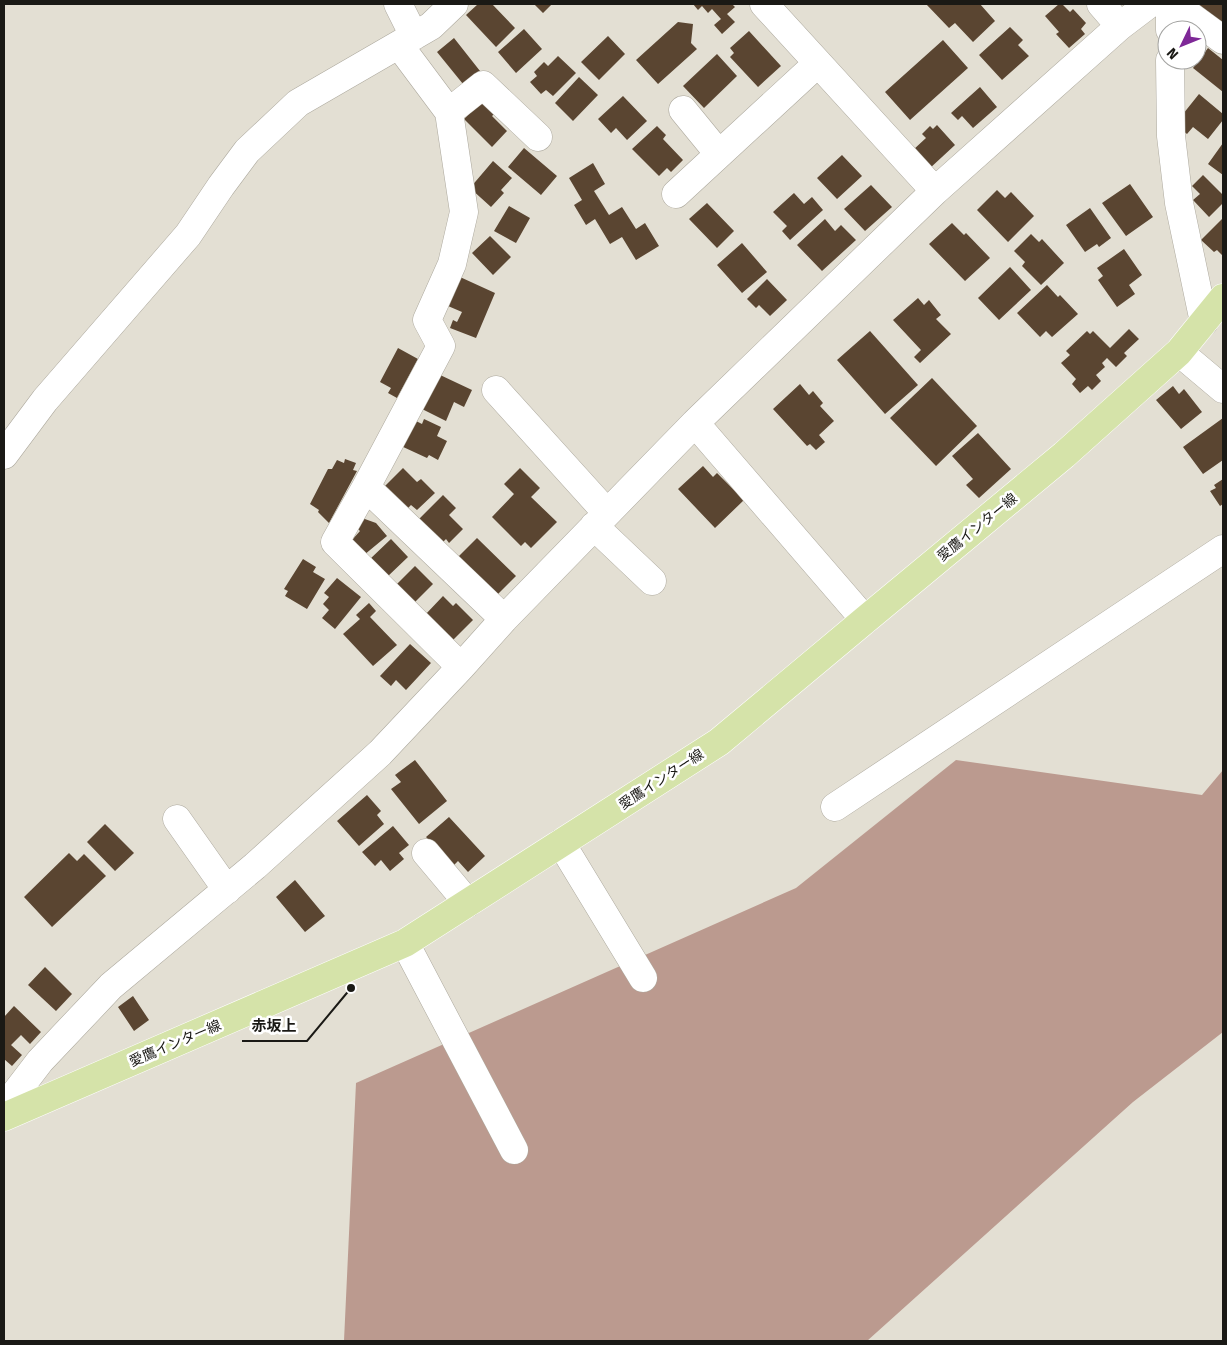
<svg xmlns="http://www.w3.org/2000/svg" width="1227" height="1345" font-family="'Fira Sans','Noto Sans JP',sans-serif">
<rect width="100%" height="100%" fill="#e3dfd3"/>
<path fill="#bb9a8f" d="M956,760L1202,795L1223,770V1032L1133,1102L867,1341H344L356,1083L796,888Z"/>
<path fill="#5a4531" d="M478,4H492L515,28L496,47L466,15Z
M534,4H552L543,13Z
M693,4H732L735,7L727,14L735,22L722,34L714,25L721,19L712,9L708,13L702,6L698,10Z
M926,4H980L995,21L973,42L955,23L949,28Z
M1059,4H1062L1070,12L1073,9L1086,23L1081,29L1085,34L1069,48L1056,34L1059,32L1045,16Z
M1196,4H1223V23Z
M678,22L693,24L691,43L697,49L658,84L636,60Z
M1010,27L1023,40L1018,45L1029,56L1002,80L979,55Z
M524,29L542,49L516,73L498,52Z
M749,31L781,66L758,87L730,57L734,53L730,48Z
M608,36L625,54L599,80L581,62Z
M454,38L480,71L463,84L437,52Z
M943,40L968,68L910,120L885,92Z
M1208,48L1223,60V92L1193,68Z
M717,54L737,76L704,108L683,86Z
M558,56L576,73L553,96L546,90L541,94L530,82L537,76L534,72L544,62L548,66Z
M579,77L598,95L573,121L555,103Z
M980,87L997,107L973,128L962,116L958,120L951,113Z
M1199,94L1223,114V120L1208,139L1193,127L1187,134L1182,130L1183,114Z
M623,96L647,121L627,140L616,128L611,133L598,119Z
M483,100L495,113L492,116L507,131L492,147L464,119Z
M937,125L955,145L929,169L913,150L926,138L922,134L930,126L933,129Z
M657,126L666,135L663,139L683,160L671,172L667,168L659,176L632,149Z
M1223,143V175L1208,164Z
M524,148L557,176L541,195L508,167Z
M842,155L862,176L837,199L817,178Z
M493,161L512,178L501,190L504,193L491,207L470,188Z
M593,163L605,184L594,191L609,215L622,207L636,229L645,223L659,246L636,260L622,237L610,244L595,219L586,225L574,205L582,200L569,178Z
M1203,175L1223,195V203L1209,217L1193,200L1200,194L1192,186Z
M1130,184L1153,217L1126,236L1102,203Z
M871,185L892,207L865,231L844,209Z
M997,190L1005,198L1011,192L1034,216L1008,242L977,210Z
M794,193L804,204L812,197L823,210L790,240L782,231L787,226L773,212Z
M707,203L734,231L717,248L689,219Z
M509,206L530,218L516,243L494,231Z
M1090,208L1111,238L1099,247L1097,244L1085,252L1066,225Z
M1223,218V256L1217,250L1214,252L1201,240Z
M825,219L835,231L841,225L856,240L822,271L797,245Z
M952,223L964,235L966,233L990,258L965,281L929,244Z
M1031,234L1039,242L1042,239L1064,263L1041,285L1022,266L1025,262L1014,251Z
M490,236L511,257L493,275L472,253Z
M742,243L767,272L742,293L717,265Z
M1124,249L1142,275L1129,285L1135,294L1117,307L1098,280L1103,276L1097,268Z
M1010,267L1031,290L999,320L978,298Z
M460,277L495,293L476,338L450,328L453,320L457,322L462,312L448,306Z
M767,279L787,300L770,316L759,305L756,308L747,299Z
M1047,285L1058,297L1060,295L1078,314L1052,337L1046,331L1040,337L1017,313Z
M918,298L924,305L929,300L941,315L936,319L951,334L920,363L914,357L921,350L893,320Z
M1129,329L1139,339L1124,353L1127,356L1116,367L1107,358L1102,363L1105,367L1096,375L1101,381L1092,390L1088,386L1080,393L1072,384L1076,379L1061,363L1070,355L1066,351L1087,331L1090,334L1093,331L1110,348Z
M870,331L918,385L885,414L837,360Z
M398,348L418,359L397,398L388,393L391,388L380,382Z
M438,374L472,390L464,407L454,402L446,421L422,409Z
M932,378L977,426L936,466L890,418Z
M800,384L809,395L813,391L823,403L820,406L834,421L819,435L825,442L816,450L810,444L807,446L773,409Z
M1173,386L1179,394L1184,389L1202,412L1181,429L1156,400Z
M1223,418V460L1203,474L1183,447Z
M424,419L441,427L437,436L447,441L438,460L429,455L427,458L401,446L414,420L422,424Z
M978,433L1011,469L979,498L966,485L973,479L952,456Z
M345,459L356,463L353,470L357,471L329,523L318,512L319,510L310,504L328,469H332L337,460L344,463Z
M703,466L713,477L717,473L744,500L715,528L678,489Z
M403,468L417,482L421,479L435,493L417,510L411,505L405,511L382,489Z
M520,468L540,488L531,497L557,522L531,548L525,542L521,546L492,517L514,494L504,484Z
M1223,479V504L1220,506L1210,491L1216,488L1214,485Z
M443,495L456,508L449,515L463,529L449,543L446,539L442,543L419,519Z
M362,518L376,523L387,536L364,555L352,540L360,531L355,526Z
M477,538L516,576L493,599L454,561Z
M391,539L408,557L386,578L369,560Z
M303,559L316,567L313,572L325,579L307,609L285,596L288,591L284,589Z
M415,566L433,584L413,604L395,586Z
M337,578L361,597L335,629L322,618L329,610L323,604L329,597L324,593Z
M443,596L453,606L456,603L473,620L452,641L425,615Z
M369,603L376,611L370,617L397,645L373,666L343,634L360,619L356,615Z
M410,644L431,663L406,690L396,680L391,686L380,676Z
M415,760L447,801L419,824L391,789L401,782L395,775Z
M367,795L381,811L377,815L384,824L359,846L337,821Z
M449,817L485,856L468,872L458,861L453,866L426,837Z
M105,824L134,853L115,871L87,842Z
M393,826L409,845L399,853L404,859L390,871L381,860L375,866L362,852Z
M69,853L77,861L84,854L106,876L52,927L24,897Z
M295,880L325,916L305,932L276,897Z
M45,967L72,994L56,1011L28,985Z
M133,996L149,1020L134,1031L118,1007Z
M14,1006L41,1032L30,1044L21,1035L11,1045L22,1055L12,1066L4,1059V1017Z"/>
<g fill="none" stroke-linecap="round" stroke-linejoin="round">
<defs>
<path id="minor" d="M398,4L414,36
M764,4L935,191
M1101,4L1120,26
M1170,4V30
M1174,4L1223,40
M399,45L449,112L464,212L452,264L427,320L441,346L366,487L335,542L461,667
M1170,60L1171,136L1179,203L1204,322
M683,110L719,154
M449,112L483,85L538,137
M676,194L818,63
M1179,352L1223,389
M496,390L607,513
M695,423L865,620
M4,455L45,400L188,235L221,186L247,151L298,103L431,26L454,4
M366,487L504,619
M594,526L652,581
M835,807L1223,549
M177,819L227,890
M561,843L643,978
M426,853L468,903
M405,943L514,1150
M4,1108L40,1061L111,986L255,866L380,753L461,667L504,619L695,423L935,191L1120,26L1149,4"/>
<path id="major" d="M4,1117L405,943L719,742L865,620L1064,455L1179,352L1223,298"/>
</defs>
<use href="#minor" stroke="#ada99e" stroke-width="29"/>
<use href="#major" stroke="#fff" stroke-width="29"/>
<use href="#minor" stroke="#fff" stroke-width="28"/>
<use href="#major" stroke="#d5e3a9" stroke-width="28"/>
</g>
<g text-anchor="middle" stroke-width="5" stroke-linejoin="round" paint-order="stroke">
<g font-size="14" fill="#1a1915" stroke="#fff">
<text transform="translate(977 527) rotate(-39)" y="5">愛鷹インター線</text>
<text transform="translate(661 779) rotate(-33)" y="5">愛鷹インター線</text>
<text transform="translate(175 1043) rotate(-23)" y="5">愛鷹インター線</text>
</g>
</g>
<path fill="none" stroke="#1a1915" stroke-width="2" d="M351 988L307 1041H242"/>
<circle fill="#1a1915" stroke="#fff" stroke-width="2" cx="351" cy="988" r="5"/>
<g font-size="15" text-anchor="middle" font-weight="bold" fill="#1a1915" stroke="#fff" stroke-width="5" stroke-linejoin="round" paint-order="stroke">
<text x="274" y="1031">赤坂上</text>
</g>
<rect width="1227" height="1345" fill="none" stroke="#1a1915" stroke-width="10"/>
<g transform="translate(1182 45) rotate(227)"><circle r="24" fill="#ffffff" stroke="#a3a3a1"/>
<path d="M0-4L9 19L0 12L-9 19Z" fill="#7e2897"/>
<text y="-8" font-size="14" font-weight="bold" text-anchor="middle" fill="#1a1915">N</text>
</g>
</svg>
